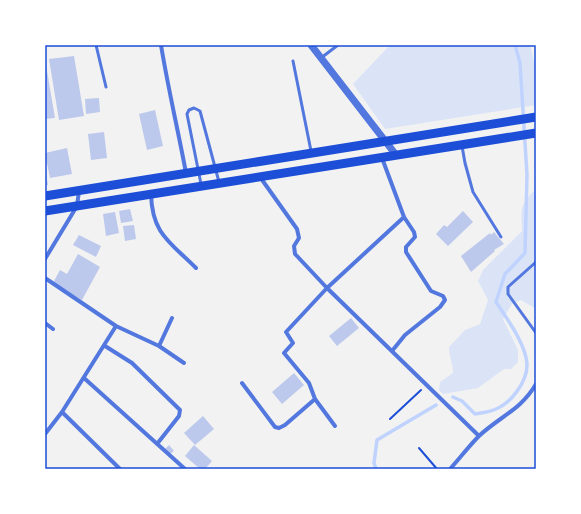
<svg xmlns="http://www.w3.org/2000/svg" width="581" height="514" font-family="'Asap Condensed',sans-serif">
<rect width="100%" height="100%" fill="#f2f2f2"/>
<path fill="#dbe4f7" d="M390,45H530L536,69V105L385,129L353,84Z
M534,191H536V309L521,300L512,304L503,319L518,350V362L511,369H504L478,388L443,394L439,390L440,382L453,373C453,364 449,357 449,347L465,330L480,324L488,300L478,281L483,270L522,231C521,212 519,205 534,191Z"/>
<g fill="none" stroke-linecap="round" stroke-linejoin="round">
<path stroke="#bfd3fe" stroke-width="3.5" d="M453,397L462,401L475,414C481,413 490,412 496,409C511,403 527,382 527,365C527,346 506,317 496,302L505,274L525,253L527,175L520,63L515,45
M376,469L374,463L377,440L436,405"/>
</g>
<path fill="#bdc9ec" d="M74,56L84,116L59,120L49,59Z
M45,59L55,118L45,119Z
M99,98L100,112L86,114L85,99Z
M155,110L163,146L147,150L139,114Z
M104,132L107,158L91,160L88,134Z
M67,148L72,174L50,178L45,153Z
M45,168L48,185H45Z
M130,209L133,221L121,223L119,211Z
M463,211L473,222L448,246L436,234L444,225L447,227Z
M115,212L119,233L106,236L103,214Z
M134,225L136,239L125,241L123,226Z
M494,232L504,244L494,250L495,251L471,272L461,256L490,233L491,235Z
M79,235L101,246L96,257L73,245Z
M78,254L100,267L82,300L53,283L60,270L67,274Z
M351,318L359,328L337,346L329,336Z
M294,373L304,385L282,404L272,392Z
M203,416L214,429L195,445L184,433Z
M169,445L174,451L170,454L165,449Z
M194,445L212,461L205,469H200L185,456Z"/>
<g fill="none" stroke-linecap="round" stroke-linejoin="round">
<path stroke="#1d4ed8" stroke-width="2" d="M390,419L421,390
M419,448L437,469"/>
<path stroke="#5277de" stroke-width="3" d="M96,45L106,87
M321,58L338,45
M293,61L311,151
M462,146L465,163L473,192L501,237
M201,184L187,114L189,110L194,108L200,111L219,182
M536,262L508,287V294L536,333"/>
<path stroke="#5277de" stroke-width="4" d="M161,45C168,88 178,130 186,173
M382,158L404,217
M260,177L297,229L299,238L294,246L295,254L327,288L479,436
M151,194C152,234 170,242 196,268
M45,259L77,206L79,191
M45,278L116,326L159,346L184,363
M45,323L53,329
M116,326L62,412L120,469
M105,346L132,363L180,410L179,416L157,444
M159,346L172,318
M84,378L185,469
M242,383L275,427L279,428L285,425L315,399L309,383L284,353L293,343L286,332L327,288L404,217L414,232L415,237L406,247V252L431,291L443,296L445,300L440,307L405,335L392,351
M315,399L335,426
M45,434L62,412
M450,469C460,458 469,446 479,436C499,417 521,410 536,384"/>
<path stroke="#5277de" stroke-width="7" d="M311,45L396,155"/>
<path stroke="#1d4ed8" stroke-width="9" d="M45,196L536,117
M45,211L536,133"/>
</g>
<rect width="581" height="514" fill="none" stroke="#ffffff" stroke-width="92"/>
<rect x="46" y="46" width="489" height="422" fill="none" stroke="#1d4ed8" stroke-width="1.5"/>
</svg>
